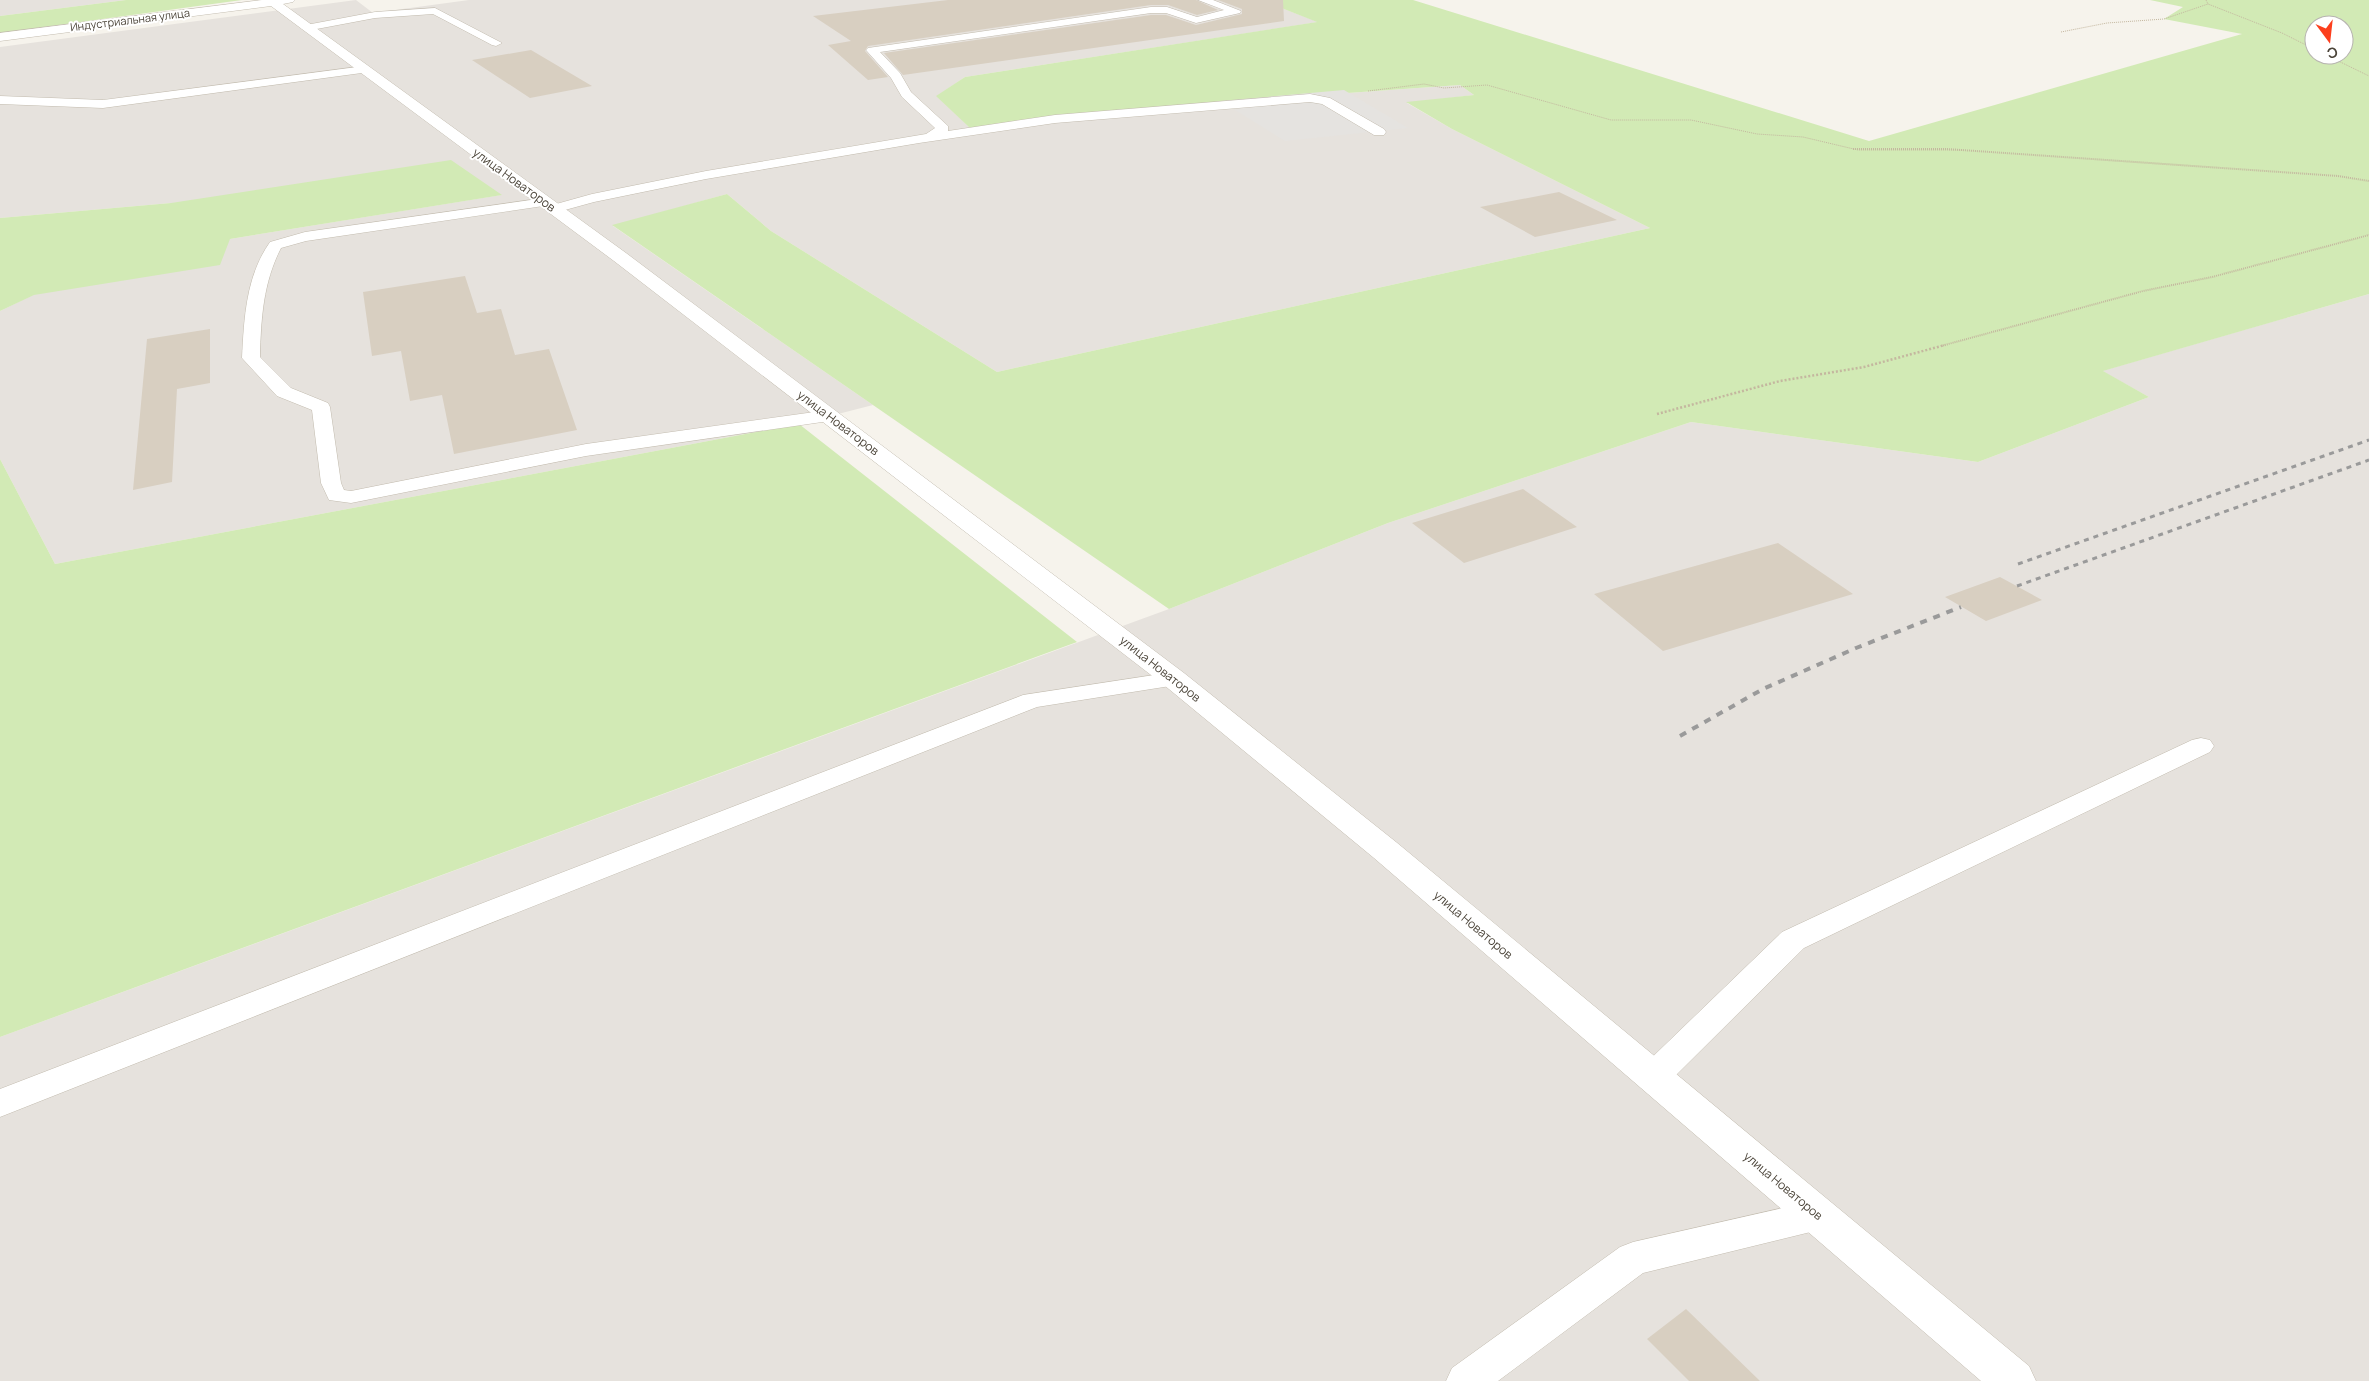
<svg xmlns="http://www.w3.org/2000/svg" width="2369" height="1381" font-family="Manrope,sans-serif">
<rect width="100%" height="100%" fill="#f6f3ec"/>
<path fill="#e6e2dd" d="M0,0H126L0,16Z
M356,0L373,13L469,0H1261L1318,22L965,77L937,96L971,129L1194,104L1460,85L1474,95L1407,103L1452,129L1650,228L997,372L771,231L727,194L613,226L873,405L799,424L55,564L0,459V311L33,295L230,239L501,195L171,203L0,218V47Z
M2369,294V1381H0V1037L1169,609L1388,523L1691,422L1978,462L2149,397L2102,371Z"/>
<path fill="#d2eab5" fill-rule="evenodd" d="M126,0H242L0,33V16Z
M1261,0H1413L1869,141L2242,34L2164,19L2183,7L2150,0H2369V294L2103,371L2149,397L1978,462L1691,422L1388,523L1169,609L612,225L727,194L771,231L997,372L1650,228L1452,129L1406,102L1474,95L1460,85L1194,104L971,129L936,96L965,77L1317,22ZM2314,25H2344V55H2314Z
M451,160L502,195L230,239L220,265L34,295L0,311V218L171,203Z
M799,424L1077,642L0,1037V459L55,564Z"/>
<path fill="#e5e3e0" d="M1344,90L1408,128L1285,141L1221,101Z"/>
<path fill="#d8cfc1" d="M948,0H1196L1218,10L1197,15L1168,5H1151L868,46L865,51L888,77L868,80L828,45L851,41L813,16Z
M1218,0H1283L1284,21L903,75L884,53L1151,15H1166L1196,25L1242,14V9Z
M531,50L592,86L530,98L472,60Z
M1559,192L1617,220L1535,237L1480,207Z
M465,276L477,313L501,309L515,355L549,349L577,430L454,454L442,395L410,401L401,351L372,356L363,292Z
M210,329V383L177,389L172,482L133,490L147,339Z
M1523,489L1577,527L1464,563L1412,523Z
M1778,543L1853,594L1663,651L1594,594Z
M2000,577L2042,600L1986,621L1945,597Z
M1686,1309L1760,1381H1689L1647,1339Z"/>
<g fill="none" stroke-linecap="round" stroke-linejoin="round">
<defs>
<path id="service" d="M1198,0H1213L1241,11L1240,13L1196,23L1166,13H1151L880,52L900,73L911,92L948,126V131L1055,115L1310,94L1330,98L1384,129L1386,132L1384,135H1374L1322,104L1310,102L1055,123L919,143L706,179L594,202L554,213L547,209L549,206L592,194L706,171L926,134L935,128L902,97L891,78L866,50L868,48L1151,7H1167L1197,17L1224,10Z
M435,8L502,43L496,46L492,45L433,14L375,18L306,31L301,28L306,25L375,12Z
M365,66L371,70L369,72L103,108L0,104V96L103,100Z
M545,198L552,202L550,205L306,241L281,248C263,283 261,319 260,357L291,388L328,403L330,407L341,483L344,490L351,491L586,444L829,410L836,412L839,416L836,420L586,456L351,503L329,500L321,483L312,410L277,396L242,358C244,318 246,276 270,242L305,232Z
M1174,672L1183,674L1186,679L1183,684L1037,707L0,1117V1089L1023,695Z
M2201,738L2210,740L2214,746L2210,752L1804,948L1665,1086L1653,1090L1641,1086L1636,1077L1641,1068L1782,932L2192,740Z
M1818,1200L1831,1205L1836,1216L1831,1227L1643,1273L1498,1381H1446L1452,1368L1620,1247L1633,1242Z"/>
<path id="minor" d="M262,0H295L293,2L283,4L626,253L1184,673L1396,842L2029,1366L2036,1381H1981L1374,858L1164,685L614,261L271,6L0,41V33Z"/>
</defs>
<use href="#service" stroke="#c2bbae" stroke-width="1"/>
<use href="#minor" stroke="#c2bbae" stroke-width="1"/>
<path stroke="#c4b79f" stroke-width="1" stroke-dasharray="1 1" stroke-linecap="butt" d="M2206,0L2208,4L2282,33L2314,49
M2061,32L2107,23L2164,19L2208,4
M2326,55L2369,76
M1368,91L1424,84L1444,88L1487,85L1611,120H1691L1757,134L1803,137L1858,150H1963"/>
<path stroke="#c4b79f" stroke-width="2" stroke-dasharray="1 1" stroke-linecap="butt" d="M1853,149H1947L2338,176L2369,181
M1941,346L2143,291L2212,277L2369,235"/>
<path stroke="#c4b79f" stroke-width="2.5" stroke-dasharray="2 2" stroke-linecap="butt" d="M1657,414L1780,381L1864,367L1945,345"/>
<use href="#service" fill="#fff" fill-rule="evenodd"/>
<use href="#minor" fill="#fff" fill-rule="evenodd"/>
<path stroke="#9a9a9a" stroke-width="3" stroke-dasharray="5 5" stroke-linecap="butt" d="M2018,564L2369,440
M2017,586L2369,460"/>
<path stroke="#9a9a9a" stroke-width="4" stroke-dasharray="7 7" stroke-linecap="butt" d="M1680,736L1763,689L1856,648L1961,607"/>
</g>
<g text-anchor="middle" stroke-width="4" stroke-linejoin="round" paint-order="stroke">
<g font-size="11" fill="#4b4439" stroke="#fff">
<text transform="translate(130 20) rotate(-7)" y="4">Индустриальная улица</text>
</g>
<g font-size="12" fill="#4b4439" stroke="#fff">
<text transform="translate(514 180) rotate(36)" y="4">улица Новаторов</text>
<text transform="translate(838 423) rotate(37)" y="4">улица Новаторов</text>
<text transform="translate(1160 669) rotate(38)" y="4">улица Новаторов</text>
<text transform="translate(1473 925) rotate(40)" y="4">улица Новаторов</text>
<text transform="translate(1783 1186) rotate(40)" y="4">улица Новаторов</text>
</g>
</g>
<g transform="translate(2329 40) rotate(165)"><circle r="24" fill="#ffffff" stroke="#b7b4b0"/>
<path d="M0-4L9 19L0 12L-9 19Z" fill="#fc3f1d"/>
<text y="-8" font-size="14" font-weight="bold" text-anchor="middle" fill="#4b4439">С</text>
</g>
</svg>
